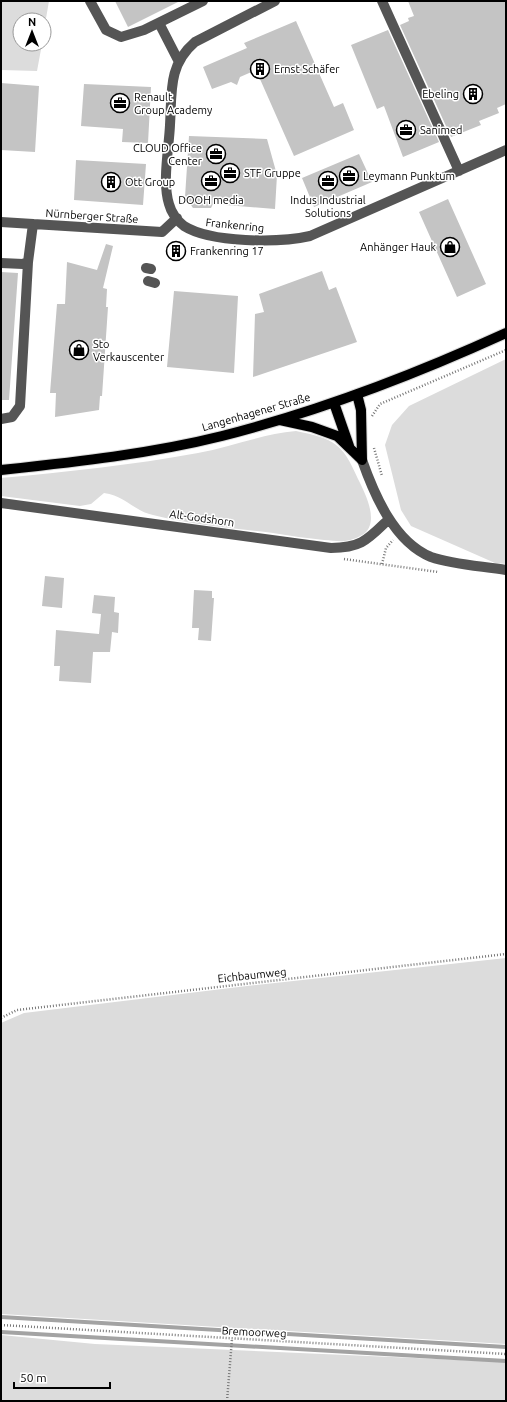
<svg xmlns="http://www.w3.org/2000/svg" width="507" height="1402" font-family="Ubuntu,sans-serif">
<rect width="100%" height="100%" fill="#fff"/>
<path fill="#dcdcdc" d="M1,1H49L44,30V20H20V44H42L37,71L1,70Z
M506,359V564L495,563L411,526L401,510L385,445L392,425L409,406Z
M296,431C334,439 342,442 358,479C365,493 379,520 365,533C360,537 352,540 345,541C339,542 331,540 324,540C307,538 290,536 273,533C233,528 192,525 153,515C134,511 124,495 104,493L91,504L80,506L1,496V478C67,472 132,465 198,453C231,447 262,434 296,431Z
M506,958V1344L1,1314V1023L24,1013L247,986Z
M1,1335L95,1344L506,1362V1401H1Z"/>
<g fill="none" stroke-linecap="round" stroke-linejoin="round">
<path stroke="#a3a3a3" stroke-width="4" d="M1,1317L506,1347
M1,1332L506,1361"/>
</g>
<path fill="#c4c4c4" d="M115,1H180L128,27Z
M408,1H506V104L497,108L499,113L479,121L481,125L451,137L400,25L409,21L408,18L414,16Z
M296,21L334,107L343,103L354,130L294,156L256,70L240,77L237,85L231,82L212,89L203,67L247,48L244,43Z
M388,30L439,142L403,157L384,106L377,109L351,45Z
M1,83L39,86L35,152L1,150Z
M84,84L151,87L148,143L122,142L123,129L81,126Z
M189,136L267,139L277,175L275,209L213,204L211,208H193L185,197Z
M359,154L372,182L314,207L302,178Z
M76,160L146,164L143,205L74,200Z
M448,199L486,284L457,297L419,212Z
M106,244L113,246L103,288L107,289L106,307H108L102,396H100L99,410L55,417L56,393H50L57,304H65L67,262L97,270Z
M322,271L329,290L336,287L357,342L253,377L255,314L264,312L259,294Z
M1,272L18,273L9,400H1Z
M174,291L238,296L234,373L167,367Z
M45,576L64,578L62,608L42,606Z
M194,590L212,591V598H214L211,641L198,640L199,628H192Z
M94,595L115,597L114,612L119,613L118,633L112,632L110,652H93L91,683L59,681L60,666H54L56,630L99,634L101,614L92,613Z"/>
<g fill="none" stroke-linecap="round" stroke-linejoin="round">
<defs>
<path id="major" d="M357,394L361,410L362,460
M334,403L349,446
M280,420L312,427L337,436L362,460
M1,470C75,462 150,454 222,436C320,411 414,375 506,333"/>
</defs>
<use href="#major" stroke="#dbdbdb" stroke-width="12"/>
<path stroke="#777" stroke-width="2.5" stroke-dasharray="1 2" stroke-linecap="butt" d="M372,416L380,404L506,350
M374,448L382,476
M344,559L438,572
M382,564L386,548L393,540
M1,1018L17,1010L506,954
M1,1325L506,1354
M227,1401L232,1339"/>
<path stroke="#555" stroke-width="10" d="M90,1L106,30L121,37L144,30L203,1
M275,1L195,42C168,65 172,92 170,125C169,148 162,182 169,204C171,212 177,221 184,226C211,243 279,243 310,236L506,150
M382,1L459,171
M159,23L178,60
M1,222L162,232L177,218
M1,263L23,264L28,262L33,224
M146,268L151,269
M148,281L155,283
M1,419L12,417L20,406L28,262
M362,460C374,494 394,542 431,557C454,565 482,566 506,570
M1,503L331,548C362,548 368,539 389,519"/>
<use href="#major" stroke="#000" stroke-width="10"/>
</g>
<defs>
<symbol id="building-ring" viewBox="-11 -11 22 22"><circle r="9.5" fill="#fff" stroke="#000" stroke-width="1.5"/><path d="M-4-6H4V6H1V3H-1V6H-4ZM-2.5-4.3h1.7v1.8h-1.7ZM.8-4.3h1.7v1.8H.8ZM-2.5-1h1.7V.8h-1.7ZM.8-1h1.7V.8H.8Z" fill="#000"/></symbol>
<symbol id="office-ring" viewBox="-11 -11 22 22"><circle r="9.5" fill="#fff" stroke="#000" stroke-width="1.5"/><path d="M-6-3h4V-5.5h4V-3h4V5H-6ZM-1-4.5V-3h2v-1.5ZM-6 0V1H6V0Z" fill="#000"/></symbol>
<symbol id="shop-ring" viewBox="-11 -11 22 22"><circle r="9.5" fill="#fff" stroke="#000" stroke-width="1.5"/><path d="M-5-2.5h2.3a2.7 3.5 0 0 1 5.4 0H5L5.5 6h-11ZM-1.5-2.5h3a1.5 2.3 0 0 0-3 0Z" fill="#000"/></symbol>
</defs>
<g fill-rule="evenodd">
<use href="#building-ring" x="249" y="58" width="22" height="22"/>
<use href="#building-ring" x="462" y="83" width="22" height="22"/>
<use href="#office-ring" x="109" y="92" width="22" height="22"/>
<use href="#office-ring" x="395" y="119" width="22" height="22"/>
<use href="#office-ring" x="205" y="143" width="22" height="22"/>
<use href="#office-ring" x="219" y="162" width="22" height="22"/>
<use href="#office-ring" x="338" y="165" width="22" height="22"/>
<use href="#office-ring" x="200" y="170" width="22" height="22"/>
<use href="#office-ring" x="317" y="170" width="22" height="22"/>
<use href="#building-ring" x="100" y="171" width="22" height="22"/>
<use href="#shop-ring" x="439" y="236" width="22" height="22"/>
<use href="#building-ring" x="165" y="240" width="22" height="22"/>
<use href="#shop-ring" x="68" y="339" width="22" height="22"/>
</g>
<g text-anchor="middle" stroke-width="3" stroke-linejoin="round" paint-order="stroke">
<g font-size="11" fill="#000" stroke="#fff" text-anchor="start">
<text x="274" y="73">Ernst Schäfer</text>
<text x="459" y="98" text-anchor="end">Ebeling</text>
<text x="134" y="101">Renault<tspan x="134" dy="13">Group Academy</tspan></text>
<text x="420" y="134">Sanimed</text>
<text x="202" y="152" text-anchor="end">CLOUD Office<tspan x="202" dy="13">Center</tspan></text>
<text x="244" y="177">STF Gruppe</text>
<text x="363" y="180">Leymann Punktum</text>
<text x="125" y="186">Ott Group</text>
<text x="211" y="204" text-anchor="middle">DOOH media</text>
<text x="328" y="204" text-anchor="middle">Indus Industrial<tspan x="328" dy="13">Solutions</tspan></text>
<text x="436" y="251" text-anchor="end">Anhänger Hauk</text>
<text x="190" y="255">Frankenring 17</text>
<text x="93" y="348">Sto<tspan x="93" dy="13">Verkauscenter</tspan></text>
</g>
<g font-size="11" fill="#000" stroke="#fff">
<text transform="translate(92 216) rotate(4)" y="4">Nürnberger Straße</text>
<text transform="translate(235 225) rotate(6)" y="4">Frankenring</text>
<text transform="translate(256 412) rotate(-16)" y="4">Langenhagener Straße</text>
<text transform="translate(202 518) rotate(8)" y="4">Alt-Godshorn</text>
<text transform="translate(252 975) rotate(-6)" y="4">Eichbaumweg</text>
<text transform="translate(254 1332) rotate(3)" y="4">Bremoorweg</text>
</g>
</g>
<rect width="507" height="1402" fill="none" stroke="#000000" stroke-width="4"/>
<g transform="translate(32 32)"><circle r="19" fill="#ffffff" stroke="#999999"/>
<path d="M0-3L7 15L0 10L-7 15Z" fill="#000000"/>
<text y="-6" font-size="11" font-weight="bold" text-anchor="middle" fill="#000000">N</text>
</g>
<path d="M14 1382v6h96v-6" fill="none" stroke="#000000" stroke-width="2"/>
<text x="20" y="1382" font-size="12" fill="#000000" stroke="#ffffff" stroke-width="3" paint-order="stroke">50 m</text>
</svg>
